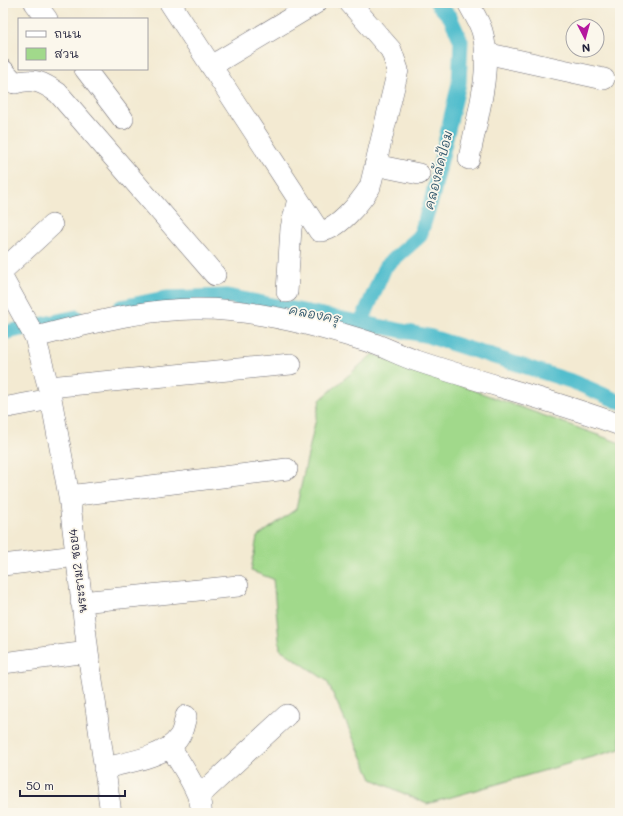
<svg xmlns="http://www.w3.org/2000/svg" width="623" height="816" font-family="Mali,'Playpen Sans Thai',sans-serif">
<rect width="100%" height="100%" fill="#fbf7ec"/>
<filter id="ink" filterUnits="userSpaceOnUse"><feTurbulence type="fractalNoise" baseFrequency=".025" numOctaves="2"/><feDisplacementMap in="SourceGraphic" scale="8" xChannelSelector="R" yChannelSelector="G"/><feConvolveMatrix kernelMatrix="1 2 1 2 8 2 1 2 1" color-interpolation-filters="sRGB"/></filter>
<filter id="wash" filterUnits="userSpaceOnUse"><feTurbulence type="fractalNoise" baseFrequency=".012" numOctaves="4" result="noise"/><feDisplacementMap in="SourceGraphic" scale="16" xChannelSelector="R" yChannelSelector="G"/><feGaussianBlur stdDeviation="0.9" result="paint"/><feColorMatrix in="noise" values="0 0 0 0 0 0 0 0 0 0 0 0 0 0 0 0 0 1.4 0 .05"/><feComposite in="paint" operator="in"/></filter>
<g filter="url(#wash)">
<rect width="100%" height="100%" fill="#f3ead2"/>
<path fill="#a1d98b" stroke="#627e63" d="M373,354L620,443V749L427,804L372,779L327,681L280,649L273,579L251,571L257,537L296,509L320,400Z"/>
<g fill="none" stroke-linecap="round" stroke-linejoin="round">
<path stroke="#52becd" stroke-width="15" d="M121,307L165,298L227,296L428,336L574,382L620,402
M361,323L385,267L420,236L432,198L459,83L461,41L450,17L437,3
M3,333L76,317"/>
</g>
</g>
<g filter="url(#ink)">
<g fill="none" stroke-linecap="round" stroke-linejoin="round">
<defs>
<path id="minor" d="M35,3L47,19
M170,3L319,231C337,232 361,201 370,187L398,70L391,50L350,3
M468,3C473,12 479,21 482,31C493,68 476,121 469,159
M485,53L604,79
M211,66L316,3
M85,69L123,119
M3,70L15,83C33,77 44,83 58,93L215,275
M375,165L419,174
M3,270L52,225
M3,279L35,337L50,393L69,496L88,652L111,813
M287,292L291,228L298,199
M35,337C88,324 144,308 200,309C250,309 315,325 363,340C381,345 397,354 414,360C482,383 553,400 620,425
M49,387L291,364
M3,408L51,399
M69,496L287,469
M3,565L76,556
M81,602L238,586
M3,663L88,652
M170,746C179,762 204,796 201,813
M104,768C125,763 167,757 179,737C183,732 184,723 186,716
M198,797L287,715"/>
</defs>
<use href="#minor" stroke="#6b6870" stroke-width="22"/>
<use href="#minor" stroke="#fff" stroke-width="21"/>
</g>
</g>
<g text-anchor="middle" stroke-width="3.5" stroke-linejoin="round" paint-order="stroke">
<g font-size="12" fill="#22223b" stroke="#fbf7ec">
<text transform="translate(78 571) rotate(-97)" y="4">พระราม2 ซอย4</text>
</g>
<g font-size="13" font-style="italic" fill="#33596e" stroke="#fbf7ec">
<text transform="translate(438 170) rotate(-76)" y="5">คลองลัดป้อม</text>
<text transform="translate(315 314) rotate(11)" y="5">คลองครุ</text>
</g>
</g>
<rect width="623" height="816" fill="none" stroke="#fbf7ec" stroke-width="16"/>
<rect x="18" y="18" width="130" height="52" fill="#fbf7ec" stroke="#a4a2a5"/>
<rect x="26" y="31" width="20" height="6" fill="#ffffff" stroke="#a4a2a5"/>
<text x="54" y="38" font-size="12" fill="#22223b">ถนน</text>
<rect x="26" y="48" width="20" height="12" fill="#a1d98b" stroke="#a4a2a5"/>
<text x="54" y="58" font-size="12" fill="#22223b">สวน</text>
<g transform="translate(585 38) rotate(174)"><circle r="19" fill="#fbf7ec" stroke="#a4a2a5"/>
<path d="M0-3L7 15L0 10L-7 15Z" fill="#b5179e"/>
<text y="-6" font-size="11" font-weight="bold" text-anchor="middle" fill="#22223b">N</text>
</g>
<path d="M20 790v6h105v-6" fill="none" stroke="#22223b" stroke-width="2"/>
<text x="26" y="790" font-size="12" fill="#22223b" stroke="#fbf7ec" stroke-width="3" paint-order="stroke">50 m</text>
</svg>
